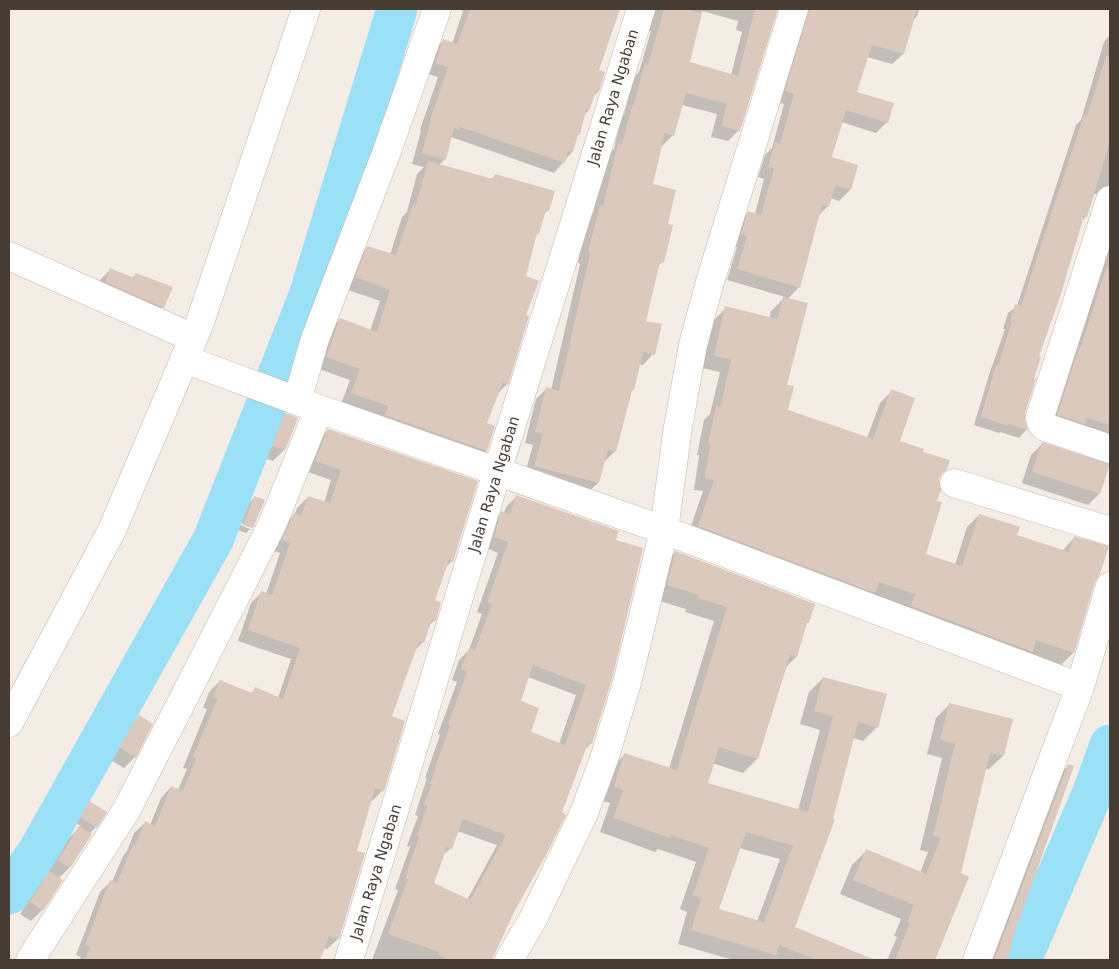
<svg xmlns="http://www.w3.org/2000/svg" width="1119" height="969" font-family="'DejaVu Sans',sans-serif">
<rect width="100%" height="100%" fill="#f4ede5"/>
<path fill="#0003" fill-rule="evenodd" d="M460,9H619L597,71L603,73L598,92L593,96L588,111L584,115L572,152L554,173L451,137L445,159L439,165L491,179L495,176L548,210L543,215L538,233L535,236L524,277L525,316L527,317L507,384L497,394L486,424L493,427L486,451L475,462L341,404L350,380L316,368L329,331L340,319L370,331L380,301L345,289L356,259L368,247L390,255L402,217L407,212L417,174L424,167L412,164L421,131L420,130L438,77L425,73L433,51L443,41L452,44L463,11L460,10Z
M653,9H776L739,130L728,141L711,137L717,114L682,105L673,135L662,146L661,145L651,185L667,225L662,262L657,268L644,322L653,354L643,365L639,364L615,451L604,462L598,483L587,493L524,477L533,445L525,443L536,399L547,388L551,390L580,264L578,263L582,243L590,217L593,214L607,156L614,149L621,117L624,115L634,77L639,72L651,31H647ZM702,11L738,21L736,30L742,32L731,75L689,63Z
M794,9H919L917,16L912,21L903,54L892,64L867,57L856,93L887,122L876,133L841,122L831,158L857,166L850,190L839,201L830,198L827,207L818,216L799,287L787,300L786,385L787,410L867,438L880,403L892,391L899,442L922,453L940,475L938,479L924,555L955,565L967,527L979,515L1016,536L1062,551L1074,538L1094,581L1073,653L1061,665L687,538L703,491L694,490L699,455H697L704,420L710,414L720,372L702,368L714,320L726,308L769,319L771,311L785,297L727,280L737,247L731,245L738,223L748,213L755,214L764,179L758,177L765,155L772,148L784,104L775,102Z
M412,30L404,52L399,57L406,35Z
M1110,35V195L1106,193L1094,194L1087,215L1081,222L1038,357L1024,412L1023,420L1026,430L1019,438L1000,432L999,433L974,425L989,375L1005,329H1003L1008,313L1017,306L1076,125L1081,120L1104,42Z
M1110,242V436L1050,423Z
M110,270L132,278L136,274L163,307L154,317L96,291L100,280Z
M285,414L284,450L273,461L262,457L274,426Z
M328,430L452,561L444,569L433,601L435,620L428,626L423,642L414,651L391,717L383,790L372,801L370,800L356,852L338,939L327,949L324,948L319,960H79L81,957L76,955L100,892L110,882H112L123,856L127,851L134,833L145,823L150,825L161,798L171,787L178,790L187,769L183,768L207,709L203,708L209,692L220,681L250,694L255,689L278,698L291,659L238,641L251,603L262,592L266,594L280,553L272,550L284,525L295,514L297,508L308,497L324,503L331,480L305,471L318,441Z
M1042,444L1099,494L1088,505L1022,483L1031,455Z
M517,496L614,541L591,743L584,751L495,950L484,960H372L398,890L395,889L410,847L407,846L418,816L415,815L427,778H425L440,735L438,734L457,682L452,680L459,660L469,650L482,614L477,612L498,553L484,547L491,523L502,513H504L506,507ZM528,677L576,695L559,744L529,733L519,702ZM457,831L497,845L467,900L432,884L442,856L451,848Z
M255,497L263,501L251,528V526L241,523L249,503Z
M240,525L250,529L246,533L238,530Z
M675,552L808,622L805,625L796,657L785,668L757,759L743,773L712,763L706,784L798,810L820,730L800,724L809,692L823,678L877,727L863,741L853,738L794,927L873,960H733L678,944L687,912L680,909L696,862L658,849L655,852L600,832L610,803L600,800L610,769L624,755L669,769L714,621L685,612L686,609L653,599L661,566ZM739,848L780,859L757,921L717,910Z
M950,704L1003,756L989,769H985L959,874L968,877L934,960H887L897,937L894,936L901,919L840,894L852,865L866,851L920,873L928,852L920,850L942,758L927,754L936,718Z
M139,717L135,757L124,768L109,759L128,728Z
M1068,766L1010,941L1012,942L1006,960H989L1058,775Z
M89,803L96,827L89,834L91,835L69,868L58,879L42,910L31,921L20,914L38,884L49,873L48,872L68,839L81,826L75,823L84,808Z"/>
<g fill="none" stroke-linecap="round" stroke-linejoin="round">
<path stroke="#9ae1f8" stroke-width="41" d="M9,894L39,850L213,540L309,296L397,9
M1021,960L1093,792L1110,745"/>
</g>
<path fill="#dac9bc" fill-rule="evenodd" d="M470,9H620L599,70L605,72L599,92L596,91L589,111L586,110L580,135H578L573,152L568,151L565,163L460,127L459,130L454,128L446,160L422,153L431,120H430L448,67L435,63L443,39L457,44Z
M664,9H685L702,13L690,62L738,76L755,9H778L740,131L721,126L727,104L686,93L674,136L665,133L653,184L676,190L668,224L673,225L664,263L660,262L646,321L662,324L655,355L643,352L634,390H632L616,452L608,450L599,483L534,466L543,434L535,432L546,387L559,391L590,253L588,252L600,205L603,206L618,143L622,145L632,105L633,106L645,64L648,65Z
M809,9H917L904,54L872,45L857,92L894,103L888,123L846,110L832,157L858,165L851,190L835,186L829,207L822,205L800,288L737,269L747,236L741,234L748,211L761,215L774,168L768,167L775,142L780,144L794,94L785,91Z
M1106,56H1110V141L1087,217L1084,216L1060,297L1039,356L1041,357L1034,379H1036L1025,413V420L1028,430L1008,424V426L981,417L996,365L998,366L1012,321H1010L1015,304L1021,306L1084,115L1087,116Z
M428,161L493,179L495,174L555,191L549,211L546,210L539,234L537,233L526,276L539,281L526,315L529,316L508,385L503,382L487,423L495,426L487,451L385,415L388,406L351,393L360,369L326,357L340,318L377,332L390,290L355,277L367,246L396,255L413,204L416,205Z
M110,268L134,278L136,273L173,287L164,308L105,282Z
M1106,268L1110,269V425L1087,418L1085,424L1057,415L1073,366L1080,347H1081Z
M783,297L808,303L787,385L794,386L788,410L873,439L891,389L915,398L900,441L924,449L923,452L950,460L947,470L943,472L939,479L941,490L937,501L942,502L926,554L962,566L979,514L1020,527L1017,535L1069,552L1074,536L1109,546L1100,574L1095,582L1074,653L1036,640L1033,652L911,606L915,594L879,582L875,593L698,526L714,480L705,478L710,443H708L716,406L720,407L731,360L714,356L725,306L777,319Z
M285,413L298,418L285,450L272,446Z
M328,429L478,481L453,562L449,560L435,600L441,602L436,621L432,619L424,643L419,641L392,716L405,721L384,791L375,788L357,851L365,853L339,939L329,936L320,960H85L90,947L85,945L110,880L117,883L133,844L135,845L145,821L155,826L171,786L183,791L196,758L193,757L217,699L213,697L220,680L252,693L255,687L283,699L300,648L248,630L261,591L272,595L290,543L282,540L294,513L301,516L308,496L330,503L341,470L315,461Z
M1042,442L1110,464L1100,494L1032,472Z
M516,495L619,531L616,540L643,548L612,679L592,744L588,743L562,812L566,815L545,857L515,910L492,960H449L438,955L439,952L388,934L408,879L405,878L419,837L417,836L427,806L424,805L432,784H430L436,768L435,767L450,725L448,724L467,672L461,669L469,648L475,650L492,604L487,602L508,542L494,537L501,511L510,514ZM533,665L586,685L565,745L531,732L539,708L521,701ZM463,819L506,835L470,900L434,883L447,847L452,849Z
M254,496L265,500L253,528L243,525Z
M675,551L815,604L809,623H807L797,657L790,655L758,759L719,747L708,783L808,812L833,716L814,711L823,677L887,694L878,728L858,722L833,819H835L795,927L875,960H817L779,945L776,955L691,930L701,898L693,895L709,848L671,835L670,838L613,818L623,790L614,787L624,753L677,770L727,607L698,598L699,595L667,585ZM746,832L793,846L764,922L719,909Z
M949,703L1013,719L1004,756L990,753L961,873L969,877L935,960H895L910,923L907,922L914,905L853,880L866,849L926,874L941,838L933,836L955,744L940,740Z
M139,715L153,724L136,758L119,747Z
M1068,764L1074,766L1012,940L1013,941L1007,960H994Z
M89,801L107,812L97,828L80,817Z
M79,826L92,834L70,868L58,861Z
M49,871L63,880L43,911L30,902Z"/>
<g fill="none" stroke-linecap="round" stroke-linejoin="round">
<defs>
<path id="minor" d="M1110,200L1040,417L1041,423L1045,427L1110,449
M9,256L193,338
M184,359L319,409L664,530L1080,687
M297,401L315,339L387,151L437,9
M954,483L1110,531
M9,723L112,530L199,325L306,9
M30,960L126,811L272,525L319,409
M349,960L497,472L641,9
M509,960L533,919L584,813L604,759L627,683L664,530L678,427L693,345L709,285L794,9
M977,960L1080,687L1110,586"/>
</defs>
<use href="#minor" stroke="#c4b6a9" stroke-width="29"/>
<use href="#minor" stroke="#fff" stroke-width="28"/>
</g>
<g text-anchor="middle" stroke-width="4" stroke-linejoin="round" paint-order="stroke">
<g font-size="15" fill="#483d34" stroke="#fff">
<text transform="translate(613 97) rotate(-73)" y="5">Jalan Raya Ngaban</text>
<text transform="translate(494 484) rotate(-73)" y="5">Jalan Raya Ngaban</text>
<text transform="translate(376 872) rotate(-73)" y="5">Jalan Raya Ngaban</text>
</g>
</g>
<rect width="1119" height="969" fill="none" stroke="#483d34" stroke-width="20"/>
</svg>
